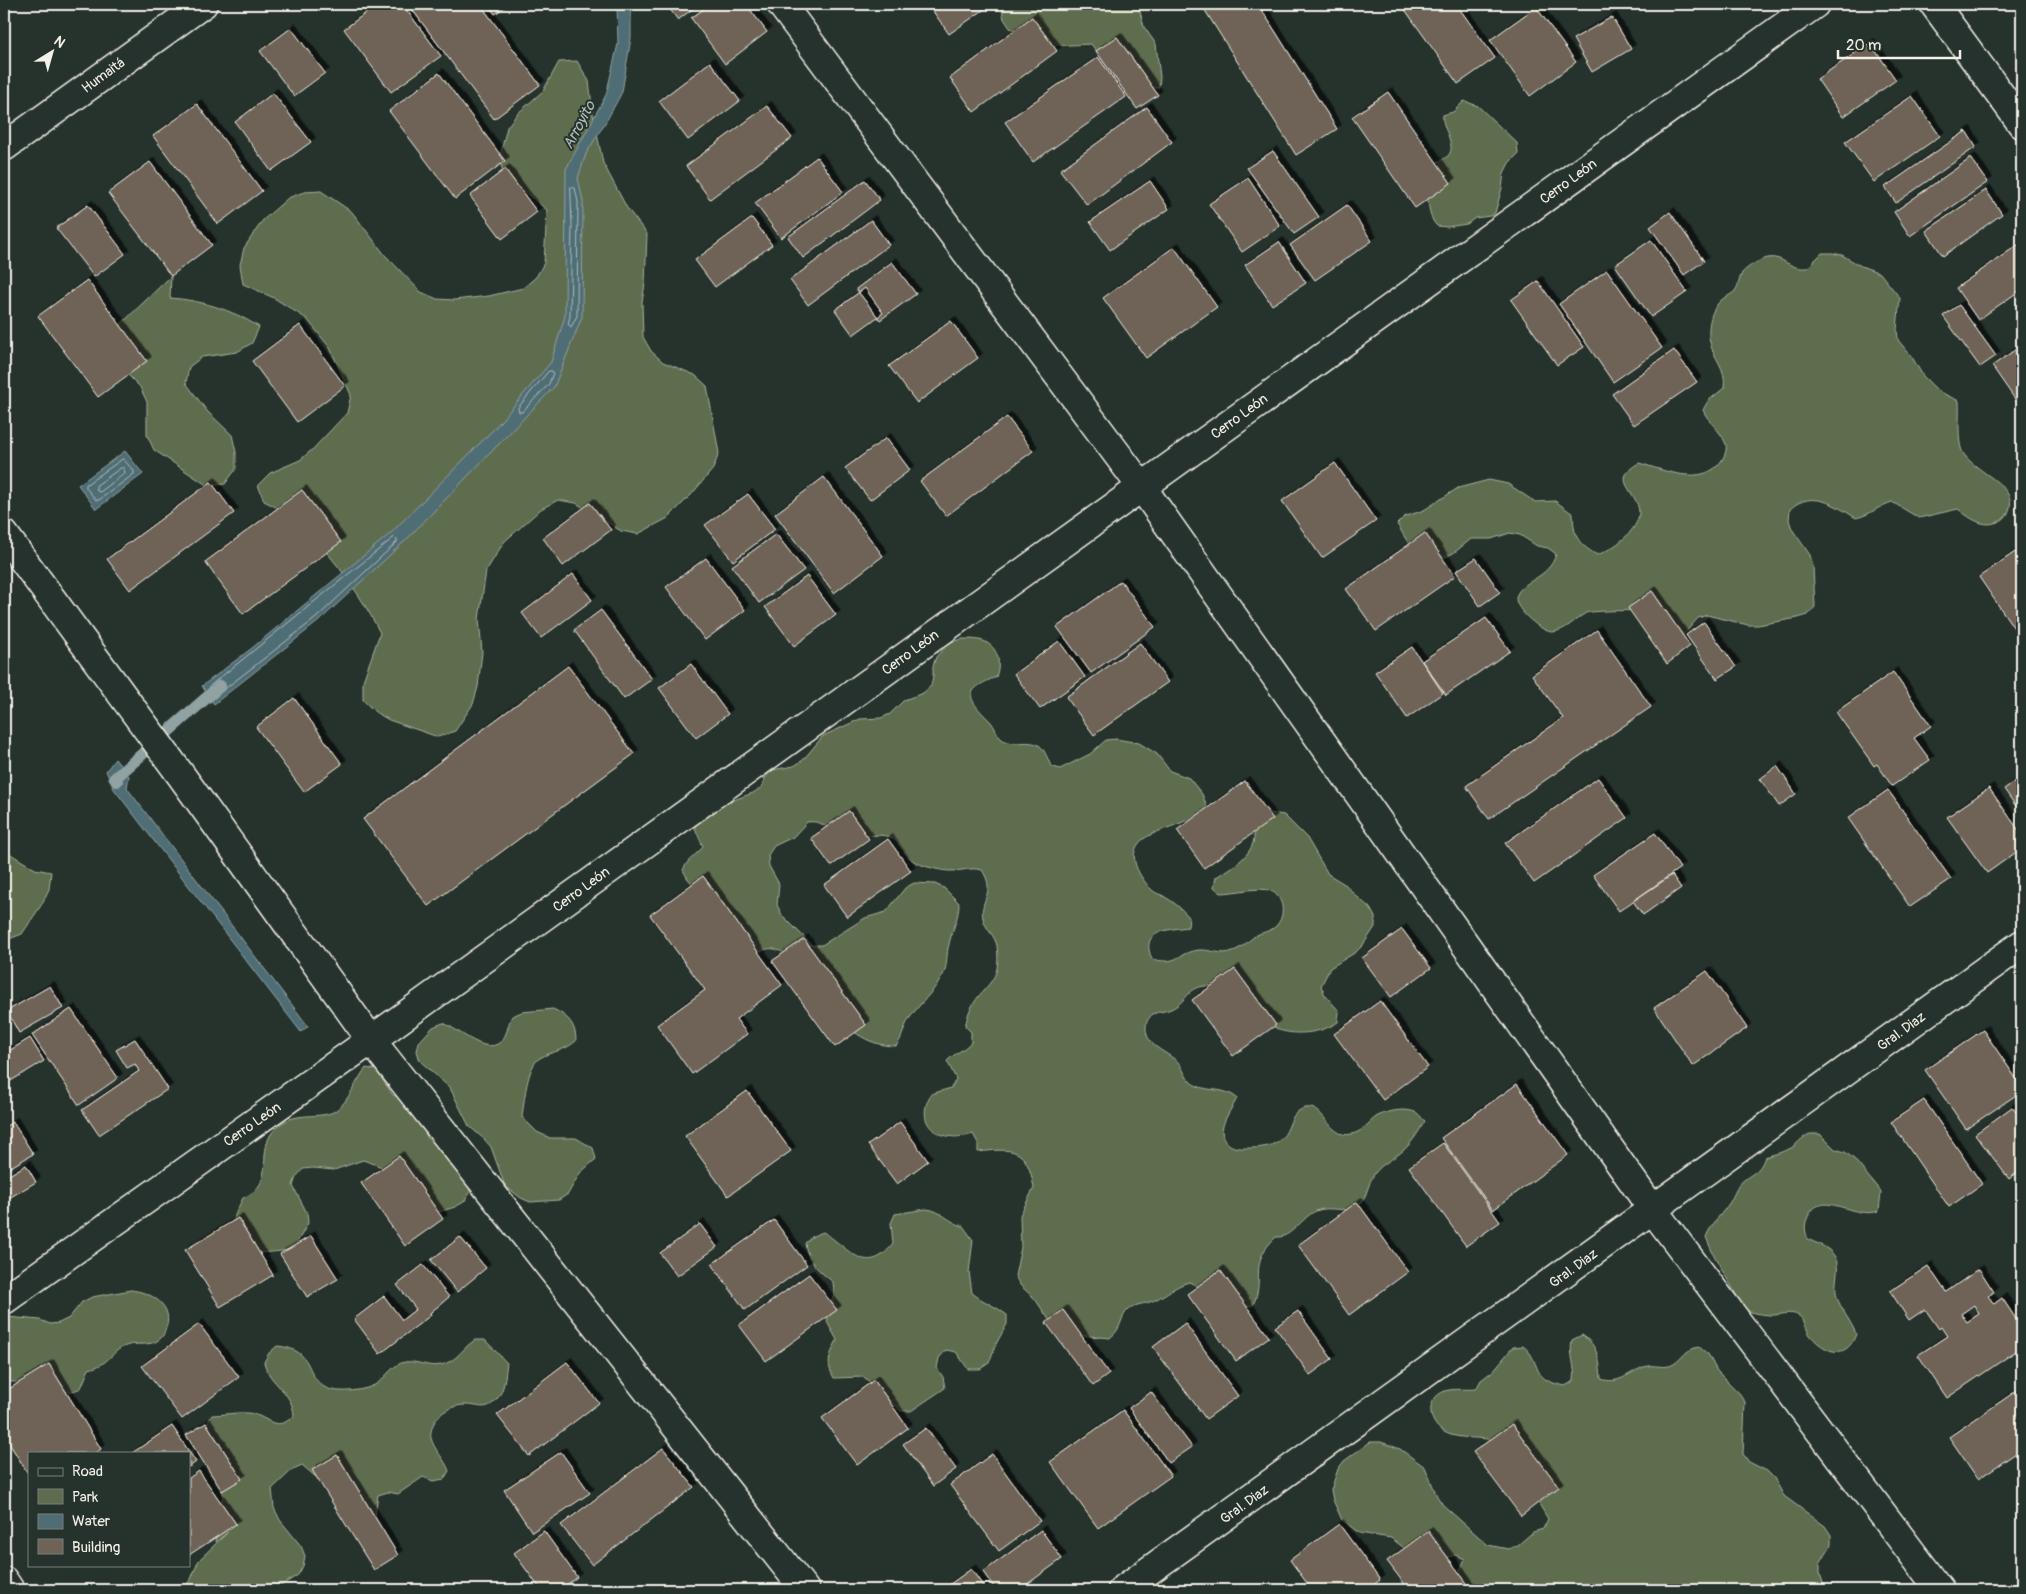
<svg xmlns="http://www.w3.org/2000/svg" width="2026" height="1594" font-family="Pangolin,sans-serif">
<defs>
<filter id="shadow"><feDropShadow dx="4.5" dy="-4.5" stdDeviation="0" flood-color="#0009"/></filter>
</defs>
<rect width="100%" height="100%" fill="#26332d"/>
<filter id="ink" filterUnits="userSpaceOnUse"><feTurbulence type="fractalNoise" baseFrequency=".02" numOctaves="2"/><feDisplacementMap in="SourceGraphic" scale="10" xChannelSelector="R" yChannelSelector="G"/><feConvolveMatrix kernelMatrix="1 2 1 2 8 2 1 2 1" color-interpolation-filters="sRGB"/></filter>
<g filter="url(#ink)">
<path fill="#5e6d4f" stroke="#a9af9c" d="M1004,4H1138L1144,27L1156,44L1160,77L1159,87L1140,92L1121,85L1091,44L1050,46L1010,28L1004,19L1002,9Z
M577,61L589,81L593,114L603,163L627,208L647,234L645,284L642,302L643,337L651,351L663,362L695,375L707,386L719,453L713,469L691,495L668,518L638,534L621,531L576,503L558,500L541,509L504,542L486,571L479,619L482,652L478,687L473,704L455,731L438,737L389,720L375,712L363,700V681L380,633C358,588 311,522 264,501L258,485L270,473L300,460L313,449L347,413L351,395L330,348L307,319L274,298L243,284L240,265L244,248L263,220L288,198L304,192L321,191L352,212L385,255L421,292L437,299L454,300L489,296L523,288L536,277L544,263L547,210L505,176L499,160L507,127L517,114L543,91L559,62Z
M1464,101L1478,106L1517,143L1518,154L1509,163L1504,173L1502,188L1495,213L1490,216L1475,218L1467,224L1447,227L1437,226C1425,215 1428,182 1426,165C1432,163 1440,162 1445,158C1461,149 1440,127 1443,115L1453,112Z
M1822,253H1832L1842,255L1861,266L1880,273L1900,298L1897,329L1898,340L1912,357L1923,376L1938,391L1959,401C1960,414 1957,439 1962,451C1973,473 2022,485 2008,513C2004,521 1997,523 1989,524C1977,524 1967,516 1958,509L1919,518L1892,502C1879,506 1870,515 1856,518C1835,505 1812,489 1790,509L1789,520L1792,529L1810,555L1813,566L1815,607L1808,615L1798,618L1758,625H1748L1707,615L1698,618L1684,634L1675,640C1666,633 1645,614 1635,611C1630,610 1590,611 1586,613C1575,619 1567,630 1553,632C1543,633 1515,610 1516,598C1519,580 1549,580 1556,554L1548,548L1537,546L1520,535L1510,533L1491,539H1471L1455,552L1446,557L1435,555L1416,549L1407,541L1397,524L1404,517L1424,510L1458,488L1489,480L1508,484L1535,502L1555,501L1573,514C1574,537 1577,543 1597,555C1613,549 1639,531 1639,512C1638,491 1608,480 1639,463C1664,470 1704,488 1722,460C1725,455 1728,448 1725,442C1720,430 1708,422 1703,410L1708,401L1724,388C1727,367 1713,359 1710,342C1707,331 1710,313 1717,305C1721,298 1730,296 1735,291C1739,286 1739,278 1742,273C1747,267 1761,259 1768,258C1783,255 1789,270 1807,268Z
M171,276L170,298C201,300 233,310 259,327L252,343L237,352L202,357L189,367L186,383L207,411L232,435L236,452V469L225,484L208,486L154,450L147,435V402L140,387L128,375L119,358L120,325Z
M963,639C969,639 978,639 983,641C999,647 1001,663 996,677C962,691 967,698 990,721C995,726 997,736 1003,740C1015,747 1029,738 1040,746C1045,750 1048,760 1051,766L1060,769L1090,754L1106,740L1116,739L1139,743L1157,754L1170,771L1189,778L1202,794L1207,807C1201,812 1195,817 1188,820C1175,826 1152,832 1142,840C1125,855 1140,878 1152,890C1156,894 1161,894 1165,897C1174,902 1182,909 1189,917L1188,927C1168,930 1139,930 1152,959C1179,966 1177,952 1199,950C1211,949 1221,956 1233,951C1242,948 1248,941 1255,936C1261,932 1270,932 1276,926C1286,916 1284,897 1271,891C1261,886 1233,893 1221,893L1214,887L1216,877C1235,866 1262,850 1252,825L1263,812L1284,815L1307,838L1328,874L1346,885L1353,893L1370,908L1375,917V927L1363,945L1356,952L1330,968L1321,986L1325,995L1339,1011L1338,1022C1322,1033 1297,1036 1279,1030L1213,986C1187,984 1190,1000 1171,1009C1165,1012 1159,1011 1153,1014C1149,1017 1146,1022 1146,1027C1145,1046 1166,1051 1178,1062C1185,1070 1185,1081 1197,1086C1211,1092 1223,1087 1237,1098C1232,1110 1211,1133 1230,1145C1236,1149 1244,1148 1252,1148C1297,1147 1282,1118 1302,1109C1325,1100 1327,1140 1352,1134C1362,1132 1368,1123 1376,1117C1386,1111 1406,1107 1417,1113C1420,1115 1422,1119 1425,1121C1418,1133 1410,1146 1399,1154C1391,1160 1381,1165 1375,1173C1367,1183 1368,1199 1357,1206C1346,1214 1329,1205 1316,1211C1303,1216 1291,1239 1276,1237C1247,1264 1266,1278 1253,1305L1244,1308L1189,1282C1175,1286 1167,1294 1155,1300C1145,1305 1133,1303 1126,1312C1119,1322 1122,1328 1110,1338L1058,1333L1035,1299L1020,1285L1015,1276L1021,1247L1020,1215L1034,1188C1027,1147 1014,1148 978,1152V1143L973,1134C943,1144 912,1127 931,1094L951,1088L956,1079L947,1061C955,1053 963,1051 971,1042V1032L965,1026C967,1020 968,1013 971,1008C985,982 1002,984 997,946C995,935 985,929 983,918C979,899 997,893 982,870C970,867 963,871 951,871C941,871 926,867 917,863C905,857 904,849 896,841C884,829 856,839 840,841C829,830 824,820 807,822L793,837L774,846L768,855L769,866L779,884L777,905L782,915L812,945H822L865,918L886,912L905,888L914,883L935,884L944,888L959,903C959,918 952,930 949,944C946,954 948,965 943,975C935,991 919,1004 909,1019C903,1028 903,1038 896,1046C845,1047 814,986 784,953C773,947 767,947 757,954L688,879L683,870C688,859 695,856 703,847L695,828L697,819L714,807L753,793L762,787L765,778L772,770L794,766L803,760L823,736L860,719L881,718L890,714L904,700L923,693L931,686L933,676V666L936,657L950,642Z
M4,850L35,869L51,872L49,889L42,904L22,934L4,941Z
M553,1009C568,1016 576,1024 576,1041C565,1051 552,1051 540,1058C527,1065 524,1103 522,1117L537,1132L550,1138H576L593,1148L596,1159L580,1173L568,1194L559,1200L530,1202L521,1198L505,1186L491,1147L484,1139L469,1126L450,1088L420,1061L417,1051L419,1042L433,1027L443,1023C459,1029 489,1059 503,1039C508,1032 508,1023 512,1016L522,1012Z
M366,1068L376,1070L393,1095L411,1103L428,1139L452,1158L469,1184L470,1193L464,1202L455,1207L426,1216L391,1174L382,1167L363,1160L334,1170L313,1168L303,1169L296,1177L293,1186L307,1213L308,1223L293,1250C278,1251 263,1254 248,1252C232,1226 228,1227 243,1198C280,1182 252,1150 277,1127C294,1110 320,1120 335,1111C349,1102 356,1080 366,1068Z
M1810,1134H1820L1835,1149L1845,1152L1854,1159L1881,1192L1879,1211C1854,1220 1824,1190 1810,1213C1804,1223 1804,1229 1808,1239C1815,1243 1823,1245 1829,1250C1845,1263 1832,1280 1837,1297C1841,1310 1851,1321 1856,1334C1847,1361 1825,1353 1810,1335C1806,1330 1805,1319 1799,1316C1790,1310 1780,1316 1769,1315C1761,1314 1751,1314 1744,1308C1740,1304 1737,1296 1734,1291C1724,1273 1713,1256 1706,1237C1711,1224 1722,1214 1730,1202C1733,1197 1736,1189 1739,1185C1750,1172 1758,1176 1765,1157C1774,1154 1785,1152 1793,1147C1799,1142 1801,1138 1810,1134Z
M926,1209C941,1210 948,1222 963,1226L973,1240L969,1272L972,1293C983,1302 996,1306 1007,1315V1324L996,1344L989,1363L980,1369H968L956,1352L946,1350L939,1358L937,1368L943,1377L945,1388L911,1411H901L864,1377L834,1378C825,1363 830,1355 837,1340L827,1322L834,1292L833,1282C819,1271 807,1262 805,1243L813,1236L823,1232C847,1246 866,1279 893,1244L891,1223L895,1214Z
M131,1290C150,1292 172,1304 167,1325C165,1330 164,1336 160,1339C149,1348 136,1341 123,1347C109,1354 110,1364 89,1369L81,1388C51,1402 31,1379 4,1382V1319L7,1317L40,1320L50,1324L59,1323L69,1318L82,1302L92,1297Z
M1582,1335C1598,1345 1600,1361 1601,1379C1620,1385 1627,1373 1644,1367C1654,1363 1664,1370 1674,1364C1685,1356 1684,1350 1699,1347L1708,1354L1717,1371L1740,1394L1745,1402L1743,1454L1749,1462L1767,1471L1774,1478L1784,1496L1825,1526L1831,1535V1545L1820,1563V1573L1825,1590H1451L1465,1559L1455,1555L1435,1562L1416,1557L1391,1538L1359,1533L1342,1520L1333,1500L1331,1490L1338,1469L1344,1461L1370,1442H1381L1400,1449L1425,1467L1437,1496L1443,1505L1488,1545L1508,1549L1518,1545L1533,1532L1543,1529L1548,1519L1532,1492L1496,1441C1480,1436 1461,1440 1446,1433C1428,1425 1424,1399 1445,1391C1454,1388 1466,1390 1476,1389L1481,1380L1493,1371L1513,1347L1523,1346C1537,1356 1534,1371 1545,1379C1550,1383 1558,1384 1565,1386L1574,1381C1576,1366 1569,1355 1572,1340Z
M475,1340H485L507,1363C505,1375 505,1390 497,1399C486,1412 479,1405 466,1405C452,1405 440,1412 434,1423C432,1427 430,1433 431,1438C434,1450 445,1459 449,1471L444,1479L433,1481L423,1477L398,1494L388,1492L378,1495L375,1516L371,1525L302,1465L293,1469L272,1489L274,1508L280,1520L301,1546L305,1556L303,1566L298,1575L274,1590H182L191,1579L199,1560L228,1532L216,1542L211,1522C214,1516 219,1510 221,1504C229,1481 209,1459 196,1443L212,1415C223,1415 236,1412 248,1413C268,1415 274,1434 294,1416C293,1391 269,1385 264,1362L269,1353L277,1346C316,1349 304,1377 326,1388C338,1394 367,1391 378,1383C387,1376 393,1364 405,1362C421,1360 431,1371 449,1362C459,1357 465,1346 475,1340Z"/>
<path fill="#4f6d75" stroke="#91a2a3" d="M617,4H631V38L622,92L608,118L586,154L578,178L583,201L582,317L554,387L405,541L319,621L214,704L202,686L252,648L391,533L494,429L551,362L565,316L566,169L606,95L618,44Z
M125,451L143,474L96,509L78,485Z
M115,759L129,776L127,788L308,1026L301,1032L114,789L106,771Z"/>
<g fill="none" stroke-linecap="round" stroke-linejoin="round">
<path stroke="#b2bcba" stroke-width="1" d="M571,187L575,188L578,202L577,316L571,327L568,324L570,316L572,227Z
M549,371H552L553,373L549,384L522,412H519L518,408Z
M123,459L134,471V474L99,500H96L86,488V485Z
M121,468H124L125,473L100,492L97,491L96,486Z
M395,537L397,539V542L316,618L217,695H213L209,689L210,686Z"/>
<path stroke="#91a2a3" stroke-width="12" d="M117,781L115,778L220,686"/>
</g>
<path fill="#6e6357" stroke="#f4f1e8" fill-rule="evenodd" filter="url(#shadow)" d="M378,4H402L441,56L391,92L344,29Z
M408,4H480L540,85L494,119Z
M487,4H509L495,14Z
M666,4H699L678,20Z
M711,4H746L767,32L725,64L691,18Z
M928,4H992L949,34Z
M1201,4H1258L1337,129L1296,155Z
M1401,4H1456L1495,58L1458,84Z
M1536,7L1576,62L1530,96L1490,40Z
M1032,17L1057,51L974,112L950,78Z
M1612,17L1631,49L1592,72L1573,39Z
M291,28L325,73L294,96L260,51Z
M1117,37L1158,95L1137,109L1096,51Z
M1870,43L1896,80L1843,117L1817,79Z
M1098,57L1126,97L1033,162L1005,122Z
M710,62L740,101L688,140L659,101Z
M439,73L505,161L455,199L389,111Z
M1388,92L1451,183L1415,208L1352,117Z
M273,93L311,142L271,171L235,122Z
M1912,96L1940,136L1874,182L1845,142Z
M197,104L262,191L218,224L153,136Z
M767,106L792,138L710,199L686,166Z
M1147,107L1172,142L1087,205L1060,170Z
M1966,131L1976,147L1896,203L1885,187Z
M1273,151L1319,217L1294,234L1247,168Z
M817,157L843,192L781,238L755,203Z
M1971,158L1988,182L1910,236L1894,212Z
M150,162L212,245L171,276L108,193Z
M505,169L537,212L502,239L470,196Z
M1248,178L1280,226L1242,252L1209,204Z
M865,180L880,200L803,258L788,237Z
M1150,181L1169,209L1110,250L1090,222Z
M1986,190L2002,214L1943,256L1926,231Z
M88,205L125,254L94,277L56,228Z
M1347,205L1372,241L1315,280L1290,245Z
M1670,212L1704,261L1684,275L1650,227Z
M752,218L772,245L715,287L695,260Z
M871,220L889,245L808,305L790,280Z
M1651,240L1687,292L1651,317L1615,265Z
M1279,242L1306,283L1272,305L1245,265Z
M2022,242V289L1978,320L1956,288Z
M1174,247L1217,307L1146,358L1103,298Z
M892,262L916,294L880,320L856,289Z
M1607,270L1662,348L1613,382L1559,304Z
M87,280L147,361L98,397L38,316Z
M1538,281L1584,347L1557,365L1511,300Z
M865,288L883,313L853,335L835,310Z
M1959,305L1996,356L1980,367L1943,316Z
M951,321L978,358L917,403L889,366Z
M300,325L345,386L297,422L252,361Z
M2022,345V398L2017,402L1992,366Z
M1674,350L1697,382L1634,425L1612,394Z
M1007,417L1033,451L946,516L920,481Z
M886,438L910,470L870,500L845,468Z
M1335,463L1376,521L1322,558L1282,501Z
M824,477L883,556L834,593L775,514Z
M211,482L234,513L130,590L107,559Z
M302,490L341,542L243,614L205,562Z
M748,494L775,529L733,561L705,525Z
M590,503L611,530L563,566L543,538Z
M1425,533L1455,576L1376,631L1346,589Z
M776,534L804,570L759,603L732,566Z
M2015,552L2022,563V627L2016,631L1979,577Z
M706,558L745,610L705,640L666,587Z
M1476,558L1500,592L1480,606L1456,571Z
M573,574L592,600L541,638L522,613Z
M807,576L836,615L794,646L765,607Z
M1121,581L1155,627L1091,673L1057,627Z
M1652,591L1690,646L1667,664L1628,608Z
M601,610L652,679L624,699L574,630Z
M1486,618L1510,651L1446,695L1422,661Z
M1704,622L1736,667L1717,679L1686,635Z
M1597,630L1651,707L1489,819L1466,786L1563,718L1532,675Z
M1059,641L1085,677L1040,709L1014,674Z
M1140,643L1168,682L1094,735L1066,697Z
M1412,647L1443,693L1407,718L1375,672Z
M691,664L728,714L696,738L659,688Z
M568,666L634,754L428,906L363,819Z
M1893,672L1931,726L1914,738L1930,760L1892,786L1877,764L1874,766L1836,712Z
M294,698L342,764L304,792L256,727Z
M1777,766L1796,794L1779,806L1760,779Z
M2022,776V815L2004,789Z
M1598,778L1627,818L1534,883L1505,843Z
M1245,781L1273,819L1204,868L1177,830Z
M1989,788L2022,835V848L1987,873L1947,817Z
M1888,790L1951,879L1910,907L1848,818Z
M849,811L869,839L831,866L811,838Z
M1655,833L1680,868L1619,911L1593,875Z
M888,839L911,871L847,917L824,885Z
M1672,875L1681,888L1643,915L1633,901Z
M703,876L782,985L736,1019L747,1034L692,1074L657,1025L705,990L650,915Z
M1402,929L1431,968L1391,997L1362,958Z
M804,939L866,1025L835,1047L772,961Z
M1235,969L1276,1025L1233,1056L1192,1000Z
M1707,971L1747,1028L1693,1066L1654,1008Z
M50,986L63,1008L19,1033L7,1011Z
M1380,1001L1428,1067L1383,1100L1334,1034Z
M71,1009L118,1078L79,1105L32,1035Z
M1983,1030L2022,1087V1091L1966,1129L1925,1070Z
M30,1038L44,1061L9,1082L4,1072V1054Z
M135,1039L168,1089L99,1135L82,1110L139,1071L135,1064L127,1068L116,1050Z
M1517,1084L1568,1155L1493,1210L1441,1138Z
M747,1091L791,1151L728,1196L685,1136Z
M1924,1100L1982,1184L1949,1207L1891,1122Z
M2012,1107L2022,1120V1169L2009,1179L1975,1134Z
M13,1122L33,1154L4,1171V1127Z
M900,1122L928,1161L897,1184L868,1145Z
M1443,1143L1500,1222L1466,1246L1409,1167Z
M399,1156L443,1219L405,1246L361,1183Z
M26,1165L36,1182L9,1198L4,1190V1178Z
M1357,1202L1408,1272L1349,1315L1298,1245Z
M238,1218L273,1275L220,1307L185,1250Z
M774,1220L807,1265L745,1310L712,1264Z
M700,1224L717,1247L677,1276L660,1253Z
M311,1236L338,1279L307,1297L280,1254Z
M460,1237L486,1268L457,1292L431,1260Z
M423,1265L449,1297L430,1313L431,1315L380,1354L354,1319L384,1296L402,1320L416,1309L397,1285Z
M1928,1266L1946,1292L1979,1269L1994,1292L1988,1296L1994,1304L2002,1298L2022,1328V1347L1947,1398L1918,1355L1947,1336L1941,1327L1939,1329L1925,1309L1909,1320L1890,1291ZM1974,1305L1979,1314L1967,1322L1961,1314Z
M1220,1270L1269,1337L1236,1361L1187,1294Z
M809,1274L837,1310L766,1361L739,1325Z
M1063,1310L1109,1374L1093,1386L1046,1323Z
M1298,1311L1332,1359L1310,1375L1275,1327Z
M1185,1323L1238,1396L1206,1419L1153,1347Z
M199,1324L239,1377L182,1419L142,1366Z
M567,1362L599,1403L529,1456L497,1415Z
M49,1364L101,1449L96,1453H29V1475L4,1435V1392Z
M874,1380L908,1428L857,1465L822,1418Z
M2022,1387V1449L1978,1479L1949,1437Z
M1151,1392L1192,1447L1169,1463L1129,1408Z
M1123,1410L1171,1476L1098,1528L1050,1462Z
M206,1423L242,1479L222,1491L186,1435Z
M1512,1424L1559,1487L1521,1516L1473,1452Z
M172,1426L196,1462L189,1467V1453H132Z
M926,1428L956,1469L933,1486L903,1444Z
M663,1448L694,1487L592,1565L561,1525Z
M561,1452L590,1493L532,1532L504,1490Z
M992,1454L1040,1521L999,1551L950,1485Z
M337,1455L398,1555L374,1570L312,1470Z
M199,1471L236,1524L189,1555V1478Z
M1339,1524L1380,1580L1367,1590H1312L1290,1560Z
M1041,1530L1062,1559L1019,1590H996L983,1572Z
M544,1531L577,1577L560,1590H541L514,1553Z
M1428,1531L1472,1590H1409L1387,1561Z
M971,1569L986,1590H942Z"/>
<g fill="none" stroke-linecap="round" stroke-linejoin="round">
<defs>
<path id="minor" d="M781,4L1141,486L1653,1210L1940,1590
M1934,4L2022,124
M4,147L203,4
M4,534L183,778L371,1040L805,1590
M4,1300L371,1040L1815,4
M4,1581L10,1590
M1122,1590L2022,944"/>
</defs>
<use href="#minor" stroke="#f4f1e8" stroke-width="31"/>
<use href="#minor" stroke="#26332d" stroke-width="28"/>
</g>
</g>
<g text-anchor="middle" stroke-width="4" stroke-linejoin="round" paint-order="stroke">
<g font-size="14" fill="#f4f1e8" stroke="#26332d">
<text transform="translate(103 75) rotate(-36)" y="5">Humaitá</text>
<text transform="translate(1568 181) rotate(-36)" y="5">Cerro León</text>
<text transform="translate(1239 416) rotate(-36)" y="5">Cerro León</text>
<text transform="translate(910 652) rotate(-36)" y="5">Cerro León</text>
<text transform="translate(581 889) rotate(-36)" y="5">Cerro León</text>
<text transform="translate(1901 1031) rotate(-36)" y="5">Gral. Diaz</text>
<text transform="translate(252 1124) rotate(-35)" y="5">Cerro León</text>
<text transform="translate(1573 1268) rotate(-36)" y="5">Gral. Diaz</text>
<text transform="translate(1244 1504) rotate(-36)" y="5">Gral. Diaz</text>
</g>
<g font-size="15" font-style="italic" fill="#b2bcba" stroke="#26332d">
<text transform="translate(579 125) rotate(-62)" y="5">Arroyito</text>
</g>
</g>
<rect width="2026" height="1594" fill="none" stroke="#26332d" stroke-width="20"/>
<rect x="10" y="10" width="2006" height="1574" fill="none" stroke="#f4f1e8" stroke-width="2" filter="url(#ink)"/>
<rect x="28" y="1452" width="162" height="115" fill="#26332d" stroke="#787f78"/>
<rect x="38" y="1468" width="25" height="8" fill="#26332d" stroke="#787f78"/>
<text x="72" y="1476" font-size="15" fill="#f4f1e8">Road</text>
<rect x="38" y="1489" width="25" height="15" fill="#5e6d4f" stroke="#787f78"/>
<text x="72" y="1502" font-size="15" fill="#f4f1e8">Park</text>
<rect x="38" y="1514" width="25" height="15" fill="#4f6d75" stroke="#787f78"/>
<text x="72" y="1526" font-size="15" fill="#f4f1e8">Water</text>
<rect x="38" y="1539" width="25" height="15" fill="#6e6357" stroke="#787f78"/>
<text x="72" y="1552" font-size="15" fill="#f4f1e8">Building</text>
<g transform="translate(52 52) rotate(37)" stroke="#26332d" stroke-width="4" paint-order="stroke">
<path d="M0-4L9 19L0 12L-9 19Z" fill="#f4f1e8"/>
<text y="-8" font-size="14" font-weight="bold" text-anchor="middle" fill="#f4f1e8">N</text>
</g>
<path d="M1838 50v8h122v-8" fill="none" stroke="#f4f1e8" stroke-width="2.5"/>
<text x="1846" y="50" font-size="15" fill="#f4f1e8" stroke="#26332d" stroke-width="4" paint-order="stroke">20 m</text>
</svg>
